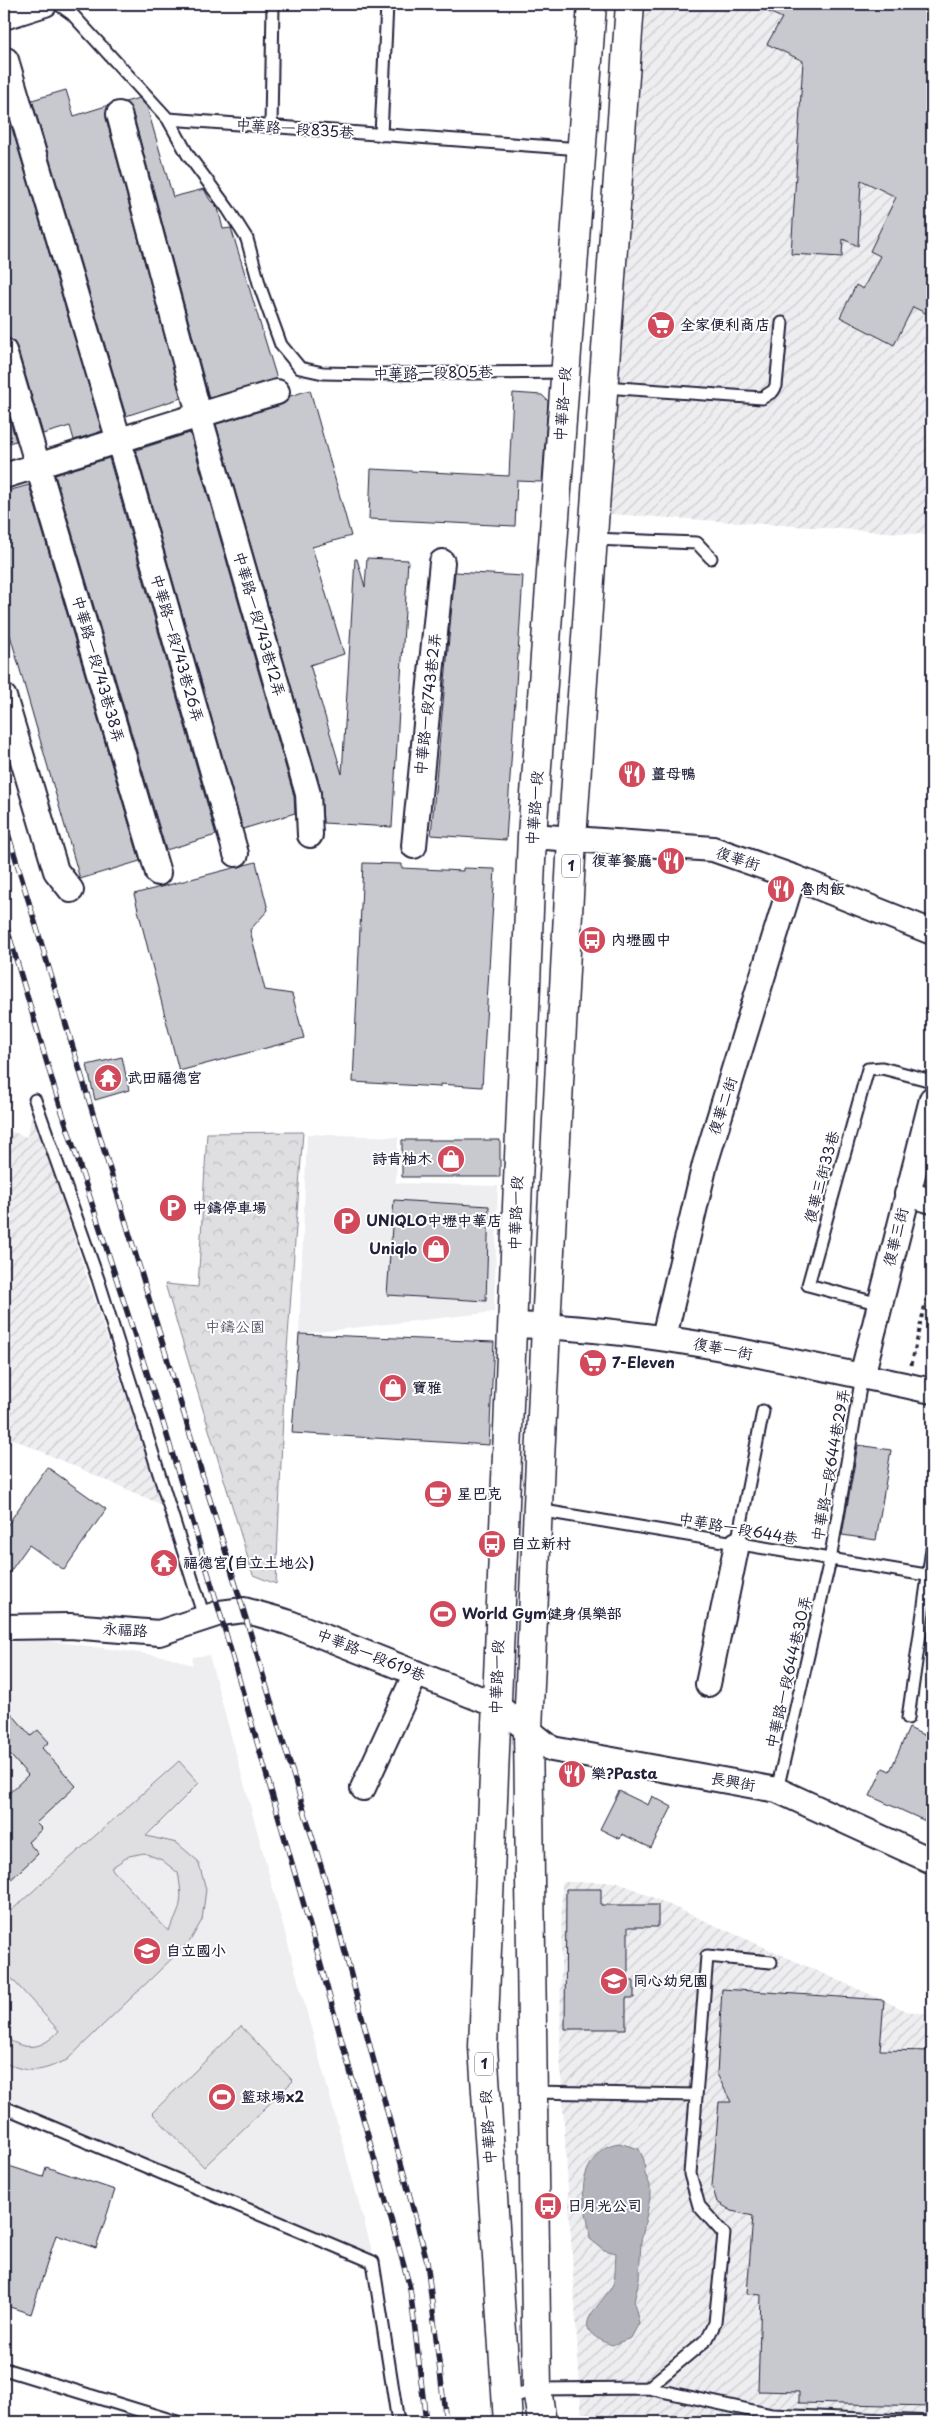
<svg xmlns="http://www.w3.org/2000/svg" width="936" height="2426" font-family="'Playpen Sans','LXGW WenKai TC',sans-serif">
<defs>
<pattern id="industrial-furrows" width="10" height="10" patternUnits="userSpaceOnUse" patternTransform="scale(1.25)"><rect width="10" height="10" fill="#eeeef1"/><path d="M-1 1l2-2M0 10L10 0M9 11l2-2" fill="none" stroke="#ccccd0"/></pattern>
<pattern id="forest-crowns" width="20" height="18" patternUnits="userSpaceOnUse" patternTransform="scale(1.25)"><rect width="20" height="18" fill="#dfdfe2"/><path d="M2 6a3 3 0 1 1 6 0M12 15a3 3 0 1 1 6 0" fill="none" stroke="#bfbfc3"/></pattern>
</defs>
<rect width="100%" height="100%" fill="#fff"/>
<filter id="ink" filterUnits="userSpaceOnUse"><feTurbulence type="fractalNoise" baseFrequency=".02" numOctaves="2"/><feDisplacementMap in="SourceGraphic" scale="10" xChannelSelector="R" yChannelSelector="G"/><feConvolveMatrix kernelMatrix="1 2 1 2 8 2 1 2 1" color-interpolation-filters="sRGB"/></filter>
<g filter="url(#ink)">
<path fill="#eeeef1" d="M307,1134L398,1137L396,1183L498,1186L494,1312L299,1334Z
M36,1639L169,1657L192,1665L193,1657L209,1655L373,2254L4,2100V1643Z"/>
<path fill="url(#industrial-furrows)" d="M646,4H932V535L610,514Z
M35,1100L43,1143L162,1505L4,1435V1129L27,1137Z
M562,1882H618L907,2011L932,2015V2422H582L560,2056Z"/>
<path fill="#dfdfe2" stroke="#80808e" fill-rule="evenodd" d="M179,1761L199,1783L146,1836L177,1843L198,1861L206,1889L202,1920L190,1941L67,2060C39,2072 33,2074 4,2063V2037C26,2051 41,2050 59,2031L4,1970V1917ZM144,1853L162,1860L178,1873C183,1898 182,1909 168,1931L111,1868L129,1856Z
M241,2026L293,2081L204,2167L152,2113Z"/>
<path fill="url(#forest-crowns)" stroke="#80808e" d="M303,1132L284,1390L276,1584L253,1575L165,1284L198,1287L207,1133Z"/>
<path fill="#b4b4bc" stroke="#7a7a88" d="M619,2143L639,2149L644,2160L645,2174L650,2185V2198L641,2242L639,2279L634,2302L639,2323L631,2338L612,2345C563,2327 601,2309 613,2284C616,2276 615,2262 616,2253L604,2250L590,2239C588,2209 574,2186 594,2159C601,2149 606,2145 619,2143Z"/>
<path fill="#c8c8cf" stroke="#22223b" d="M751,4H932V316L913,307L894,345L840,317L856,285L863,289L880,256L870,251L896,197L861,180L858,246L843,239L842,257L791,254L803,61L767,44L782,18Z
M66,90L74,116L109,105L106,118L181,398L126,416L32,100Z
M139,98L147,107L173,197L204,189L210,200L218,208L223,229L231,228L277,379L209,398L132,110L125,102Z
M4,108H6L102,431L74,440L70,426L43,434L17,347L13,341L4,338Z
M310,390L351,536L312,547L344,654L310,665L342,774L355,559H357L365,587L367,558L408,560L392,827L323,823L321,790L216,424L281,405L290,396Z
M513,393L542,395L548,401L542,482L517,481L515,526L369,519L371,469L509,476Z
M4,399L16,441L4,444Z
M190,433L294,796L295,813L243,829L136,450Z
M109,458L216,835L166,850L55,475Z
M29,485L140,861L80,879L4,614V492Z
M455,572L523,576L506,840L431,835Z
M256,862L268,910L250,930L265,990L292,994L304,1038L179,1071L134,894Z
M363,863L402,864V868L463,871V868L495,869L482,1087L440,1084V1087L353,1082Z
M122,1057L129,1090L95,1100L87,1065Z
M402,1140H500V1177H402Z
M394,1200L489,1206L486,1301L387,1295Z
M299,1334L494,1342L489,1445L292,1433Z
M858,1445L891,1450L876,1540L842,1535Z
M47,1467L106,1509L64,1570L29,1545L4,1580V1530Z
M161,1551L177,1559L167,1575L152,1568Z
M4,1705L31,1736L38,1730L49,1742L42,1748L76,1786L36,1823L42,1829L28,1842L38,1854L4,1886V1798L28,1775L4,1748Z
M909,1728L932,1739V1824L870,1796L883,1768L890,1771Z
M619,1791L648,1805L652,1796L672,1807L651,1848L622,1834L620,1839L600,1829Z
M566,1889H601V1905H658V1927H628V1981H634V1998H626V2029H565Z
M722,1989L884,2000L880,2050L932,2051V2406L799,2403V2392L758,2391L761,2295L747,2294L753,2216L732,2211L717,2202L712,2186L719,2102H731L717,2074Z
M6,2165L43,2177L46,2167L115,2190L96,2248L56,2235L31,2314L4,2305V2173Z"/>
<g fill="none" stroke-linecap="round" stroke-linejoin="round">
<defs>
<path id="lane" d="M58,4L72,14L168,119L188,155L228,209L247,239L260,287L281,345L300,368L323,373L374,374L566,372
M168,119L581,149
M271,127L273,4
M381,135L387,4
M604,387L762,398L773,391L776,386L782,323
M593,539L697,543L711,558
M35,1100L98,1279L204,1617
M880,1304L808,1285L868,1069L882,1068L932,1081
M538,1510L932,1576
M737,1544L763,1411
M908,1718L932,1549
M777,1790L830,1560L862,1376
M533,2092L695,2095
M4,2107L373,2262L398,2422
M4,2369L177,2422
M648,2388L707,2339L715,2323L724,2234L699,2206L690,2174L707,1956L771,1962
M507,2399L537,2389L648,2388L772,2415L932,2422"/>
<path id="street" d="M4,17L45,4
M6,60L119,441L236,854
M119,114L199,414L308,794L310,835
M4,351L158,873
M4,476C95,449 186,418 277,392
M4,697L56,871L71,890
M532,836L713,849L793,877L932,932
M414,846L442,562
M907,1194L932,1201
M512,1325C654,1328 794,1362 932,1391
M664,1337L705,1164L793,877
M862,1376L932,1099
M4,1627L70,1626L159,1633L220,1613L244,1610L287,1622L496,1705L552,1749L777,1790L932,1861
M708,1684L737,1544
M363,1788L416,1673"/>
<path id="primary" d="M508,2422L483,2047L532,836L592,4
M542,2422L537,2389L536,2324L528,1729L546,1326L572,839L630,4"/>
</defs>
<use href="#lane" stroke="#22223b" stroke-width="15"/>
<use href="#street" stroke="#22223b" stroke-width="28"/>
<use href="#primary" stroke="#22223b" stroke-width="31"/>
<path stroke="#22223b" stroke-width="3" stroke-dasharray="4 4" stroke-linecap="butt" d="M911,1365L932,1273"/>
<use href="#lane" stroke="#fff" stroke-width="11"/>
<use href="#street" stroke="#fff" stroke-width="24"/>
<use href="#primary" stroke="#fff" stroke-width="28"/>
<defs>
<path id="rail" d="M4,820L330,1896L427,2261L446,2422
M4,918L55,1090L162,1419L220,1613L312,1933L410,2288L426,2422"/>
</defs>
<use href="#rail" stroke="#22223b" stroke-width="5.5"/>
<use href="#rail" stroke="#fff" stroke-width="4" stroke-dasharray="11" stroke-linecap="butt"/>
</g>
</g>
<defs>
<symbol id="supermarket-disc" viewBox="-11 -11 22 22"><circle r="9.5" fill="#d1495b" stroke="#fff"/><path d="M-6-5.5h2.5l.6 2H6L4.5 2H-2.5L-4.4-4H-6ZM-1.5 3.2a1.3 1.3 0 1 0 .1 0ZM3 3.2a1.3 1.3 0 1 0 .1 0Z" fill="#fff"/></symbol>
<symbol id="restaurant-disc" viewBox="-11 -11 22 22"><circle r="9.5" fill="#d1495b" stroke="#fff"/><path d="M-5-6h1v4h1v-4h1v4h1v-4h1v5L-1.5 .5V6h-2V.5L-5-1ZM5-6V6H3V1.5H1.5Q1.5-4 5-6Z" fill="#fff"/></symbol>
<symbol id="bus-disc" viewBox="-11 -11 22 22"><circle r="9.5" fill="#d1495b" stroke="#fff"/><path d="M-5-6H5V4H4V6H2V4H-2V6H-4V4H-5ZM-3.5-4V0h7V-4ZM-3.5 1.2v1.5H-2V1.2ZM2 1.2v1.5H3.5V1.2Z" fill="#fff"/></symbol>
<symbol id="temple-disc" viewBox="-11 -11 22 22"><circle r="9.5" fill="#d1495b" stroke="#fff"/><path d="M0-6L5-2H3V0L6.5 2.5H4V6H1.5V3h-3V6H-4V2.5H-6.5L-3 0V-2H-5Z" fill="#fff"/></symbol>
<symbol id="shop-disc" viewBox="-11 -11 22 22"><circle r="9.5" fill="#d1495b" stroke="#fff"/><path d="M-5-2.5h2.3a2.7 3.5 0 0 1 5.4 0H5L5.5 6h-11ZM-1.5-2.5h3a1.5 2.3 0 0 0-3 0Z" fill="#fff"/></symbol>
<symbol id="parking-disc" viewBox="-11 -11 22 22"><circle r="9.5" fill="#d1495b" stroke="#fff"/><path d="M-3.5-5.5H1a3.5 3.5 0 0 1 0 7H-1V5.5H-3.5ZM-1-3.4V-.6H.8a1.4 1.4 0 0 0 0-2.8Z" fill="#fff"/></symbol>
<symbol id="cafe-disc" viewBox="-11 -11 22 22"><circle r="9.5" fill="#d1495b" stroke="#fff"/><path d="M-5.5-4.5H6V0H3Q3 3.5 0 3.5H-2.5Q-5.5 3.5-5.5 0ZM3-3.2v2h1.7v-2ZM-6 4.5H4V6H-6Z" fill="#fff"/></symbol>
<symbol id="stadium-disc" viewBox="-11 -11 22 22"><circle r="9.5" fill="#d1495b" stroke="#fff"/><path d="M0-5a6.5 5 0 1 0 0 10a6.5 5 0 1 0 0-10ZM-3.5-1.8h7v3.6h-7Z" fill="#fff"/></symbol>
<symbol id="school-disc" viewBox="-11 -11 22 22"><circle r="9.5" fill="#d1495b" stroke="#fff"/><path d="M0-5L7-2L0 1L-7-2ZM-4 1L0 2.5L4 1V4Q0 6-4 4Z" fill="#fff"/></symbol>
</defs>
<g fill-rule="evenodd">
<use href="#supermarket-disc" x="645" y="309" width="32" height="32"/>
<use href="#restaurant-disc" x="616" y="758" width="32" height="32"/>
<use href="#restaurant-disc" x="655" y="845" width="32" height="32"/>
<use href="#restaurant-disc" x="765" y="873" width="32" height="32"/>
<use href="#bus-disc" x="576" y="924" width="32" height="32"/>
<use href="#temple-disc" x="92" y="1062" width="32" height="32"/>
<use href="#shop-disc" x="435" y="1143" width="32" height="32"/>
<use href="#parking-disc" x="157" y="1192" width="32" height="32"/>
<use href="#parking-disc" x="331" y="1205" width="32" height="32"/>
<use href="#shop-disc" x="420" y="1233" width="32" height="32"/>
<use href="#supermarket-disc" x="577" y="1347" width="32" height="32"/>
<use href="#shop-disc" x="377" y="1372" width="32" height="32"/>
<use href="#cafe-disc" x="422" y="1478" width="32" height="32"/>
<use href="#bus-disc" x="476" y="1528" width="32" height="32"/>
<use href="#temple-disc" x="148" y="1547" width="32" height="32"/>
<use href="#stadium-disc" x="427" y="1598" width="32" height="32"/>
<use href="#restaurant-disc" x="556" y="1758" width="32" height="32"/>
<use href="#school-disc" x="131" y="1935" width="32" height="32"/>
<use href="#school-disc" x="598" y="1965" width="32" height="32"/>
<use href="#stadium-disc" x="206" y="2081" width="32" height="32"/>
<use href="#bus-disc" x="532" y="2190" width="32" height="32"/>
</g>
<g text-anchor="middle" stroke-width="4" stroke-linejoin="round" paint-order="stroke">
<g fill="#fff" stroke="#646476" stroke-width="1">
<rect x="562" y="854.5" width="18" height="23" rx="4"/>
<rect x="475" y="2052.5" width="18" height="23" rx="4"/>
</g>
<g font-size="14" font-weight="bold" fill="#22223b">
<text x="571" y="871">1</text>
<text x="484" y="2069">1</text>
</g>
<g font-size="15" fill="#22223b" stroke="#fff">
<text transform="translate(295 129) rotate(4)" y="5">中華路一段835巷</text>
<text transform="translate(433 373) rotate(-1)" y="5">中華路一段805巷</text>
<text transform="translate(563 404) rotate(-86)" y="5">中華路一段</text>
<text transform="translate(259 624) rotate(74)" y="5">中華路一段743巷12弄</text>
<text transform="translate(177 648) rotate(74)" y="5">中華路一段743巷26弄</text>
<text transform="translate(98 669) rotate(74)" y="5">中華路一段743巷38弄</text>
<text transform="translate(428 704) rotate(-84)" y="5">中華路一段743巷2弄</text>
<text transform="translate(535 808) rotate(-86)" y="5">中華路一段</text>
<text transform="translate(738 859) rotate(18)" y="5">復華街</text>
<text transform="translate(723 1106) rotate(-72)" y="5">復華二街</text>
<text transform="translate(822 1177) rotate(-75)" y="5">復華三街33巷</text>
<text transform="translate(516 1213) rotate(-88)" y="5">中華路一段</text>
<text transform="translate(896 1237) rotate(-76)" y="5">復華三街</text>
<text transform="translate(723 1349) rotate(11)" y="5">復華一街</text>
<text transform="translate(831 1465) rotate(-80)" y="5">中華路一段644巷29弄</text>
<text transform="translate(738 1529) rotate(10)" y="5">中華路一段644巷</text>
<text transform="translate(125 1630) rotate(4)" y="5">永福路</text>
<text transform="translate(371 1655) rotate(22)" y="5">中華路一段619巷</text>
<text transform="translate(789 1672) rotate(-77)" y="5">中華路一段644巷30弄</text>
<text transform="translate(497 1677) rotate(-88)" y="5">中華路一段</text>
<text transform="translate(733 1782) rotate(10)" y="5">長興街</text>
<text transform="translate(488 2127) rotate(-94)" y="5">中華路一段</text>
</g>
<g font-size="15" font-weight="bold" fill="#22223b" stroke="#fff" text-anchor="start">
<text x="680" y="330">全家便利商店</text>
<text x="651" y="779">薑母鴨</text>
<text x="652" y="866" text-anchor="end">復華餐廳</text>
<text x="800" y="894">魯肉飯</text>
<text x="611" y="945">內壢國中</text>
<text x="127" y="1083">武田福德宮</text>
<text x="432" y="1164" text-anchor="end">詩肯柚木</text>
<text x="192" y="1213">中鑄停車場</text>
<text x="366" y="1226">UNIQLO中壢中華店</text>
<text x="417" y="1254" text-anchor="end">Uniqlo</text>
<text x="612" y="1368">7-Eleven</text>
<text x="412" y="1393">寶雅</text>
<text x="457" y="1499">星巴克</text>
<text x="511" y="1549">自立新村</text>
<text x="183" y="1568">福德宮(自立土地公)</text>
<text x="462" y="1619">World Gym健身俱樂部</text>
<text x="591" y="1779">樂?Pasta</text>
<text x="166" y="1956">自立國小</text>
<text x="633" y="1986">同心幼兒園</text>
<text x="241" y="2102">籃球場x2</text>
<text x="567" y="2211">日月光公司</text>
</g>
<g font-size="15" fill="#5b5b6d" stroke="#fff">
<text x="235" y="1332">中鑄公園</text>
</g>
</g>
<rect width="936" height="2426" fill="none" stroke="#fff" stroke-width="20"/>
<rect x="10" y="10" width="916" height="2406" fill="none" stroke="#22223b" stroke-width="2" filter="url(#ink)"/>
</svg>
